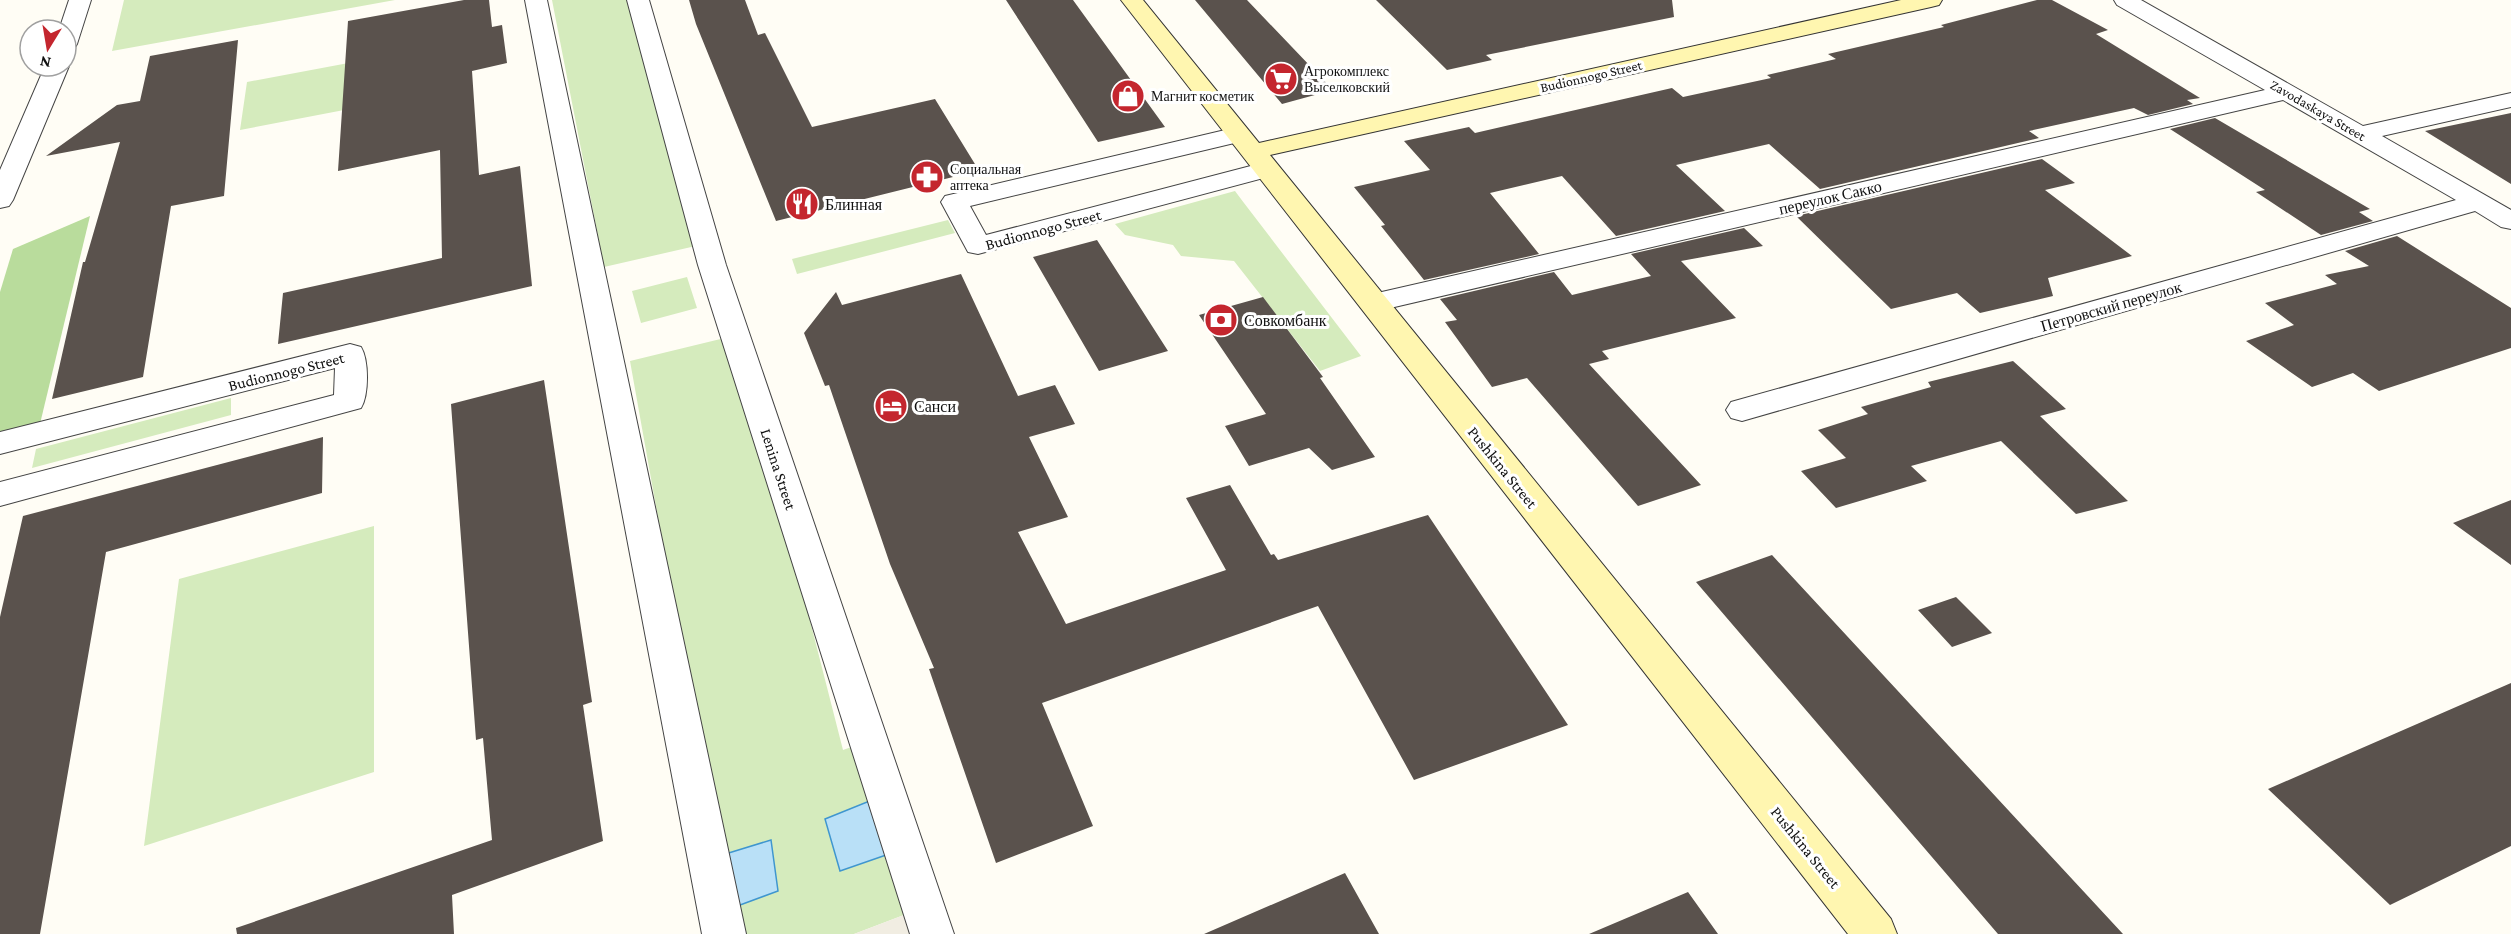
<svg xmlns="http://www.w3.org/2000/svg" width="2511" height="934" font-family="'Crimson Pro',serif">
<rect width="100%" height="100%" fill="#fffdf5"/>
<path fill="#d5ebbd" d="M124,0H395L112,51Z
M552,0H631L700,245L604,267Z
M455,43L459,88L240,130L247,82Z
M1235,191L1244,203L1361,356L1320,371L1234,261L1181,256L1173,245L1125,235L1115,224Z
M948,220L955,233L797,274L792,259Z
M687,277L697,308L641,323L632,291Z
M737,335L843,750L871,740L925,907L854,934H728L713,825L630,361Z
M231,398V415L32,468L36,449Z
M374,526V772L144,846L179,579Z"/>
<path fill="#b9dc9c" d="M90,216L39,428L0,437V292L13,249Z"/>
<path fill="#f1ede2" d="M925,907L932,934H854Z"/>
<path fill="#b9e0f7" stroke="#3f96cf" stroke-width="1.5" d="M872,800L889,854L840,871L825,819Z
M771,840L778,891L732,908L722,855Z"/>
<path fill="#5a524d" d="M464,0H489L492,27L502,25L507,63L472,71L479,175L520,166L532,286L278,344L283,293L442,258L440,150L338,171L348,21Z
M689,0H745L758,35L765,33L812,127L935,99L978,169L952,175L953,177L776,221L696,24Z
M1006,0H1073L1165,127L1098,142Z
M1195,0H1247L1333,90L1282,104Z
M1376,0H1672L1674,17L1486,55L1492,60L1447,70Z
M2037,0H2052L2108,30L2096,34L2200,98L2187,100L2193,104L2148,115L2134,108L2029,131L2039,138L1820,189L1769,144L1676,165L1725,211L1616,236L1562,176L1490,193L1539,254L1424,280L1381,226L1385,225L1354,187L1430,170L1404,141L1469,127L1475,133L1672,88L1683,97L1771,78L1767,75L1836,59L1828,54L1944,27L1941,25Z
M238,40L224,196L171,206L143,377L52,399L83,262H85L120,142L46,156L117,105L140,101L150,56Z
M2511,113V184L2425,131Z
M2215,118L2370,209L2359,212L2373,221L2321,235L2256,192L2265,190L2170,129Z
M2042,159L2075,183L2045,190L2132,256L2048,278L2053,296L1980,313L1957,293L1891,309L1796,216Z
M1744,228L1763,246L1681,261L1736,318L1602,351L1609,359L1589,364L1701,485L1638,506L1527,378L1492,387L1445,322L1457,320L1440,299L1554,272L1572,295L1651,276L1631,254Z
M2397,236L2511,308V348L2379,391L2353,373L2312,387L2246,341L2294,325L2265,303L2337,284L2325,275L2369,266L2345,251Z
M1097,240L1168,351L1099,371L1033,257Z
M961,274L1018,396L1055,385L1075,424L1029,437L1068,517L1018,532L1066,624L1226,570L1186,498L1230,485L1271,555L1274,554L1278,560L1428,515L1568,725L1414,780L1318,606L1042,703L1093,826L996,863L929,669L934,668L890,564L829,385L825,386L804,333L836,292L842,305Z
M1263,297L1323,377L1320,378L1375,457L1332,470L1309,448L1249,466L1225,426L1266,414L1199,315Z
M2013,361L2066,409L2040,416L2128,501L2076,514L2001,441L1911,466L1927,481L1836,508L1801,471L1846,458L1818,430L1868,414L1861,407L1931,387L1928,382Z
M544,380L592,702L583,705L603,841L452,895L454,934H237L236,928L492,840L483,738L476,740L451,404Z
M323,437L322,493L106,552L40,934H0V617L23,516Z
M2511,500V565L2453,523Z
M1772,555L2123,934H1998L1696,582Z
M1956,597L1992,633L1952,647L1918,610Z
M2511,683V846L2390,905L2268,789Z
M1345,873L1379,934H1204Z
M1688,892L1718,934H1589Z"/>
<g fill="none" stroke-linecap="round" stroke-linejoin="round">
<defs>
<path id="street" d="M69,0H91L77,44L74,49L66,51V30H59Z
M525,0H547L746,934H702Z
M627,0H649L726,265L954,934H910L698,265Z
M2114,0H2141L2363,126L2511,93V107L2382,136L2511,210V229L2501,227L2475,211L1742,421L1731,418L1726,410L1731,402L2456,200L2283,100L1373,312L1363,309L1358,303L1363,297L1373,294L2265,90L2117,5Z
M66,62L69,66L13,200L9,206L0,208V170L45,66H66Z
M1238,127L1247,130L1251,135L1247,140L970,206L986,235L1266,162L1275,165L1279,170L1275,175L978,254L968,252L941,202L945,196Z
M350,344L361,347C369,360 369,395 361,408L0,506V482L334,395L335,368L0,454V432Z"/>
<path id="secondary" d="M1121,0H1143L1259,143L1901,0H1942L1939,5L1931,7L1270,155L1891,919L1897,934H1848Z"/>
</defs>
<use href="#street" stroke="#444" stroke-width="2"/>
<use href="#secondary" stroke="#333" stroke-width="2"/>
<use href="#street" fill="#fff" fill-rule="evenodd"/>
<use href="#secondary" fill="#fff6b0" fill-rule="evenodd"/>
</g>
<defs>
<symbol id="supermarket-disc" viewBox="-11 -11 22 22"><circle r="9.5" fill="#c4262e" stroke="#fff"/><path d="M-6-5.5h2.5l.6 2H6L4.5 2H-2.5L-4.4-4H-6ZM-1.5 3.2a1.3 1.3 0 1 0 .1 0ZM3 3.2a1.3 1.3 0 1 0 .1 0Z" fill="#fff"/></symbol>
<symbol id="shop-disc" viewBox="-11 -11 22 22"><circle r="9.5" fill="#c4262e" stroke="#fff"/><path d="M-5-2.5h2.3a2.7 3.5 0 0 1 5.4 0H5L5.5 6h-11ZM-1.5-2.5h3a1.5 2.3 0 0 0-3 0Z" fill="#fff"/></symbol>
<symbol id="pharmacy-disc" viewBox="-11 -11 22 22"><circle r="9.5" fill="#c4262e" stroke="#fff"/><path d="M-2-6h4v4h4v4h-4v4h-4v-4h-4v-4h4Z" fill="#fff"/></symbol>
<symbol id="restaurant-disc" viewBox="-11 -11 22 22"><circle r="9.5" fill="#c4262e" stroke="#fff"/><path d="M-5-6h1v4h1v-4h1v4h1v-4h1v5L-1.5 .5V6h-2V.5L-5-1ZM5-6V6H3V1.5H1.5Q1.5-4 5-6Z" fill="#fff"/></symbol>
<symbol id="bank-disc" viewBox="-11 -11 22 22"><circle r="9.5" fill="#c4262e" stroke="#fff"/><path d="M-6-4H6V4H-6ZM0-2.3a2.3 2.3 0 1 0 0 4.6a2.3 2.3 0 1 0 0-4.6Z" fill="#fff"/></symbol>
<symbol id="hotel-disc" viewBox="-11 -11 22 22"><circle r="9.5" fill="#c4262e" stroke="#fff"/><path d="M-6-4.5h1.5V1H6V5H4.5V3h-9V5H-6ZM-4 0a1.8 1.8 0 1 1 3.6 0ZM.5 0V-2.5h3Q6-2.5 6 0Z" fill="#fff"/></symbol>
</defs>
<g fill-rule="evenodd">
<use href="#supermarket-disc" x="1262" y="60" width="38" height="38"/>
<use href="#shop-disc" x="1109" y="77" width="38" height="38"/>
<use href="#pharmacy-disc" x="908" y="158" width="38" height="38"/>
<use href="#restaurant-disc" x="783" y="185" width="38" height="38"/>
<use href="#bank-disc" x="1202" y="301" width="38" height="38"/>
<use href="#hotel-disc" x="872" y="387" width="38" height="38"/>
</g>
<g text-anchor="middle" stroke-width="6" stroke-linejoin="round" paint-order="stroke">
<g font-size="14" fill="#111" stroke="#fff" text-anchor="start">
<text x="1304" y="76">Агрокомплекс<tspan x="1304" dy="16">Выселковский</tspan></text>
<text x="1151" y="101">Магнит косметик</text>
<text x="950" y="174">Социальная<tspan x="950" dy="16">аптека</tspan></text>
</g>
<g font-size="14" fill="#111" stroke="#fff">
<text transform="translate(1591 76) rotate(-13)" y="5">Budionnogo Street</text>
<text transform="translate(2318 110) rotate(30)" y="5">Zavodaskaya Street</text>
</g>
<g font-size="16" fill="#111" stroke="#fff">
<text transform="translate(1830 197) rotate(-13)" y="6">переулок Сакко</text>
<text transform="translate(1043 229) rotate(-15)" y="6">Budionnogo Street</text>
<text transform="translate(2111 306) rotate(-16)" y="6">Петровский переулок</text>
<text transform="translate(286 371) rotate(-14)" y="6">Budionnogo Street</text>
<text transform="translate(1503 467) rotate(51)" y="6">Pushkina Street</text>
<text transform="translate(779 469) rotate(72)" y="6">Lenina Street</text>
<text transform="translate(1806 847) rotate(51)" y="6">Pushkina Street</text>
</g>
<g font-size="16" fill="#111" stroke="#fff" text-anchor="start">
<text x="825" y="210">Блинная</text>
<text x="1244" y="326">Совкомбанк</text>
<text x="914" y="412">Санси</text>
</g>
</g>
<g transform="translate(48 48) rotate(191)"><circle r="28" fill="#ffffff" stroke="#a0a0a0" stroke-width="1.5"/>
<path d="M0-4.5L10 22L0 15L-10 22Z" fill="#c4262e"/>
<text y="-9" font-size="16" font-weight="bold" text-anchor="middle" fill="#111111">N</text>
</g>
</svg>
